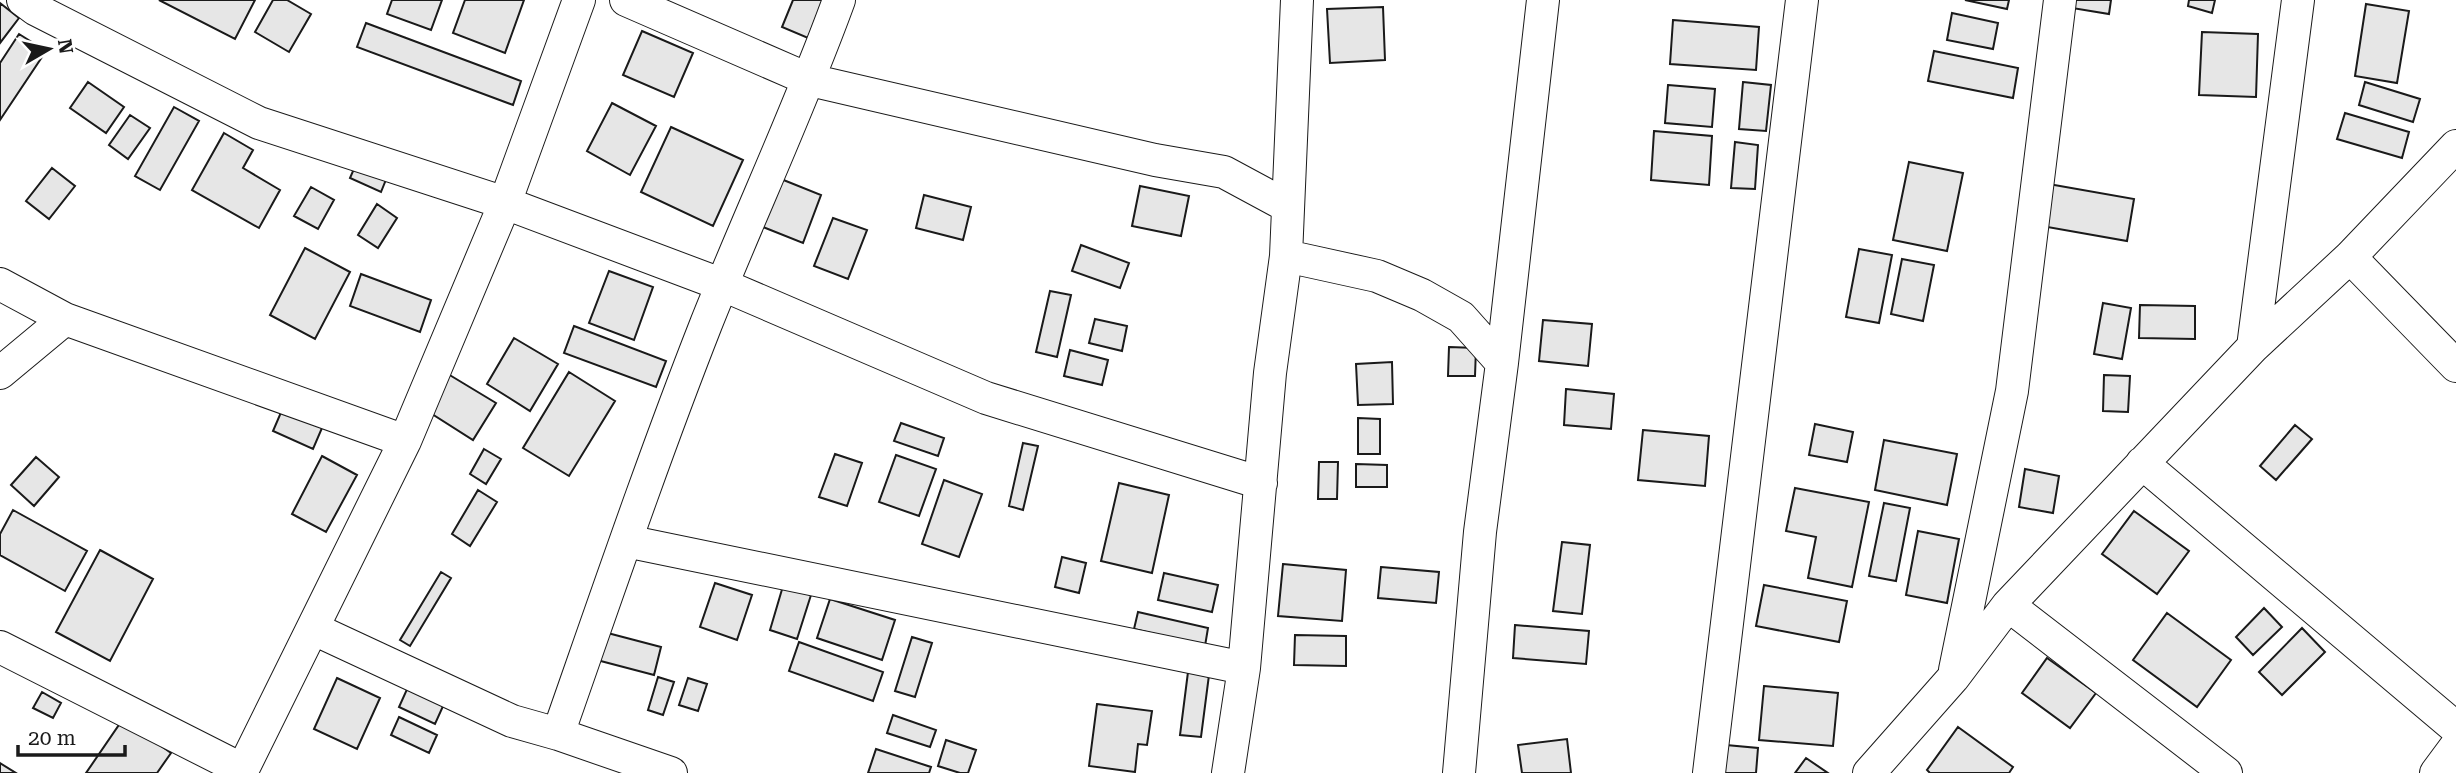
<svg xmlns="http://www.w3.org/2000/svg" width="2456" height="773" font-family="'Roboto Serif',serif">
<rect width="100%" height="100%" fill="#fff"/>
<path fill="#e6e6e6" stroke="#1a1a1a" stroke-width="2" d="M159,0H255L235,39Z
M273,0H287L311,14L289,52L255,32Z
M392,0H442L431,30L387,14Z
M465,0H524L505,53L453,33Z
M793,0H823L808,38L782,27Z
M1965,0H2009L2007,9Z
M2067,0H2111L2109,14L2066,7Z
M2189,0H2215L2212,13L2188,6Z
M0,3L19,18L0,43Z
M2366,4L2409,11L2397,83L2355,76Z
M1383,7L1385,60L1330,63L1327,9Z
M1952,13L1998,23L1993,49L1947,40Z
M1673,20L1759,27L1756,70L1670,64Z
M366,23L521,81L513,105L357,47Z
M642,31L693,53L674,97L623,75Z
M2202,32L2258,34L2256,97L2199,95Z
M19,34L46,51L0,120V63Z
M1934,51L2018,68L2013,98L1928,81Z
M88,82L124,107L106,133L70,108Z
M1743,82L1771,85L1766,131L1739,129Z
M2365,82L2420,99L2413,122L2359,105Z
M1668,85L1715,89L1712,127L1665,123Z
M612,103L656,126L630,175L587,151Z
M174,107L199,121L160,190L135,176Z
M2345,113L2409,132L2402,158L2337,139Z
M130,115L150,128L128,159L109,145Z
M671,127L743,160L713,226L641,192Z
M1654,131L1712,136L1709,185L1651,180Z
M224,133L253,150L243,168L280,190L259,228L192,190Z
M1735,142L1758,145L1755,189L1731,188Z
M1909,162L1963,173L1947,251L1893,240Z
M356,164L387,177L381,192L350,178Z
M52,168L75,186L49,219L26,201Z
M781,179L821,195L803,243L763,227Z
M2043,183L2134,199L2127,241L2036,225Z
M1140,186L1189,196L1181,236L1132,226Z
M311,187L334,200L318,229L294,216Z
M924,195L971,207L963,240L916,228Z
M377,204L397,218L378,248L358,235Z
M833,218L867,230L848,279L814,266Z
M1081,245L1129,263L1120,288L1072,271Z
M305,248L350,272L315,339L270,315Z
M1859,249L1892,255L1879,323L1846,317Z
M1902,259L1934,265L1923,321L1891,314Z
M609,271L653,287L634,340L589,323Z
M361,274L431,300L420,332L350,306Z
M1050,291L1071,295L1057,357L1036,352Z
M2103,303L2131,308L2122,359L2094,354Z
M2140,305L2195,306V339L2139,338Z
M1095,319L1127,326L1122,351L1089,343Z
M1543,320L1592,324L1588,366L1539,361Z
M574,326L666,361L656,387L564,353Z
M514,338L558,364L530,411L487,384Z
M1449,347L1476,348L1475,376H1448Z
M1070,350L1108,360L1102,385L1064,376Z
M1392,362L1393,404L1358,405L1356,364Z
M443,371L496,403L473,440L421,407Z
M569,372L615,401L569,476L523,448Z
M2104,375L2130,376L2128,412L2103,411Z
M1566,389L1614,394L1611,429L1564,425Z
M285,403L325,421L313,449L273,431Z
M1358,418L1380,419V454H1358Z
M901,423L944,438L938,456L894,441Z
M1815,424L1853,432L1847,462L1809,455Z
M2295,425L2312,439L2276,480L2260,466Z
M1643,430L1709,436L1705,486L1638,480Z
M1884,440L1957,454L1947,505L1875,490Z
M1023,443L1038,446L1023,510L1009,506Z
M484,449L501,459L486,484L470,474Z
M835,454L862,463L847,506L819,497Z
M896,455L936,469L919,516L879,502Z
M322,456L357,475L326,532L292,514Z
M36,457L59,477L34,506L11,485Z
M1319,462H1338L1337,499H1318Z
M1356,464L1387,465V487H1356Z
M2025,469L2059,476L2053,513L2019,507Z
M944,480L982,494L959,557L922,544Z
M1119,483L1169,495L1152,573L1101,561Z
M1795,488L1869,502L1852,587L1808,578L1816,537L1786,531Z
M478,490L497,502L470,546L452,534Z
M1884,503L1910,508L1896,581L1869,576Z
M13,510L87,551L65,591L0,555V534Z
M2134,511L2189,551L2157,594L2102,554Z
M1918,531L1959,539L1947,603L1906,595Z
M1562,542L1590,545L1582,614L1553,611Z
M100,550L153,579L110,661L56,632Z
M1062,557L1086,563L1079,593L1055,587Z
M1283,564L1346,570L1342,621L1278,616Z
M1381,567L1439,572L1436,603L1378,598Z
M441,572L451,578L410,646L400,640Z
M1164,573L1218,585L1212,612L1158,600Z
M715,583L752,595L737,640L700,627Z
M1764,585L1847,601L1839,642L1756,626Z
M783,586L811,595L797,639L770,630Z
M830,599L895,620L882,660L817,638Z
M2264,608L2282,627L2253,655L2236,637Z
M1138,612L1208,628L1205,646L1134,629Z
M2167,613L2231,660L2197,707L2133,660Z
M1515,625L1589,631L1586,664L1513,658Z
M2302,628L2325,652L2282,695L2259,672Z
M600,631L661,647L654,675L593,659Z
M1295,635L1346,636V666L1294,665Z
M912,637L932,643L915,697L895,691Z
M799,642L883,672L873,701L789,671Z
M2047,658L2096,693L2070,728L2022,693Z
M1188,672L1209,675L1201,737L1180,735Z
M658,677L674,682L663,715L648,710Z
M337,678L380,698L357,749L314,729Z
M688,678L707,684L698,711L679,705Z
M1764,686L1838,693L1833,746L1759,740Z
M408,687L444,704L435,724L399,707Z
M42,692L61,703L53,718L33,708Z
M1097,704L1152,711L1147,745L1138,744L1135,772L1089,766Z
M893,715L936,730L930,747L887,733Z
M399,717L437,735L429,753L391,735Z
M123,719L171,753L157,773H86Z
M1958,727L2013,767L2009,773H1930L1927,770Z
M1567,739L1571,773H1522L1518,745Z
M946,740L976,750L968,773H960L938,766Z
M1726,745L1758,748L1756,773H1724Z
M876,749L931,767L929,773H868Z
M1806,758L1828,773H1795Z
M0,763L16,773H0Z"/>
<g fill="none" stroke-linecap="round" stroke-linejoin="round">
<defs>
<path id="minor" d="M23,0L35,9L259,123L505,203L723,285L986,398L1261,483
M626,0L810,80L1155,160L1224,172L1287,206
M1286,256L1377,276L1422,295L1461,317L1502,363
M2350,257L2456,366
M0,284L65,319L405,441
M2253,347L2298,0
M0,373L65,319
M2142,463L2456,728
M626,541L1244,668
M2008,605L2226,773
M314,629L512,721L558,734L671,773
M0,647L243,770
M1955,670L2012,391L2060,0
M558,734C606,597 653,459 706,324C749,216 799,110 839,0
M241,773L405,441L505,203L579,0
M1228,773L1244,668L1270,373L1286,256L1297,0
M1459,773L1480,532L1502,363L1543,0
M1709,773L1802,0
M1869,773L1953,678L2008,605L2253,347L2350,257L2456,146
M2436,773L2456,746"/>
</defs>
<use href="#minor" stroke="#1a1a1a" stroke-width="34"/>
<use href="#minor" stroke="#fff" stroke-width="32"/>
</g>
<g transform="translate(49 49) rotate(81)" stroke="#ffffff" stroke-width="5" paint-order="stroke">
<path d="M0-5L12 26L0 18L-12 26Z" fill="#1a1a1a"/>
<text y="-10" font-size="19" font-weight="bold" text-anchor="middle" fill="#1a1a1a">N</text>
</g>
<path d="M18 745v10h107v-10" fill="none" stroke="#1a1a1a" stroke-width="3.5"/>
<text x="28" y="745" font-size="21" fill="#1a1a1a" stroke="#ffffff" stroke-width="5" paint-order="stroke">20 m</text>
</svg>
